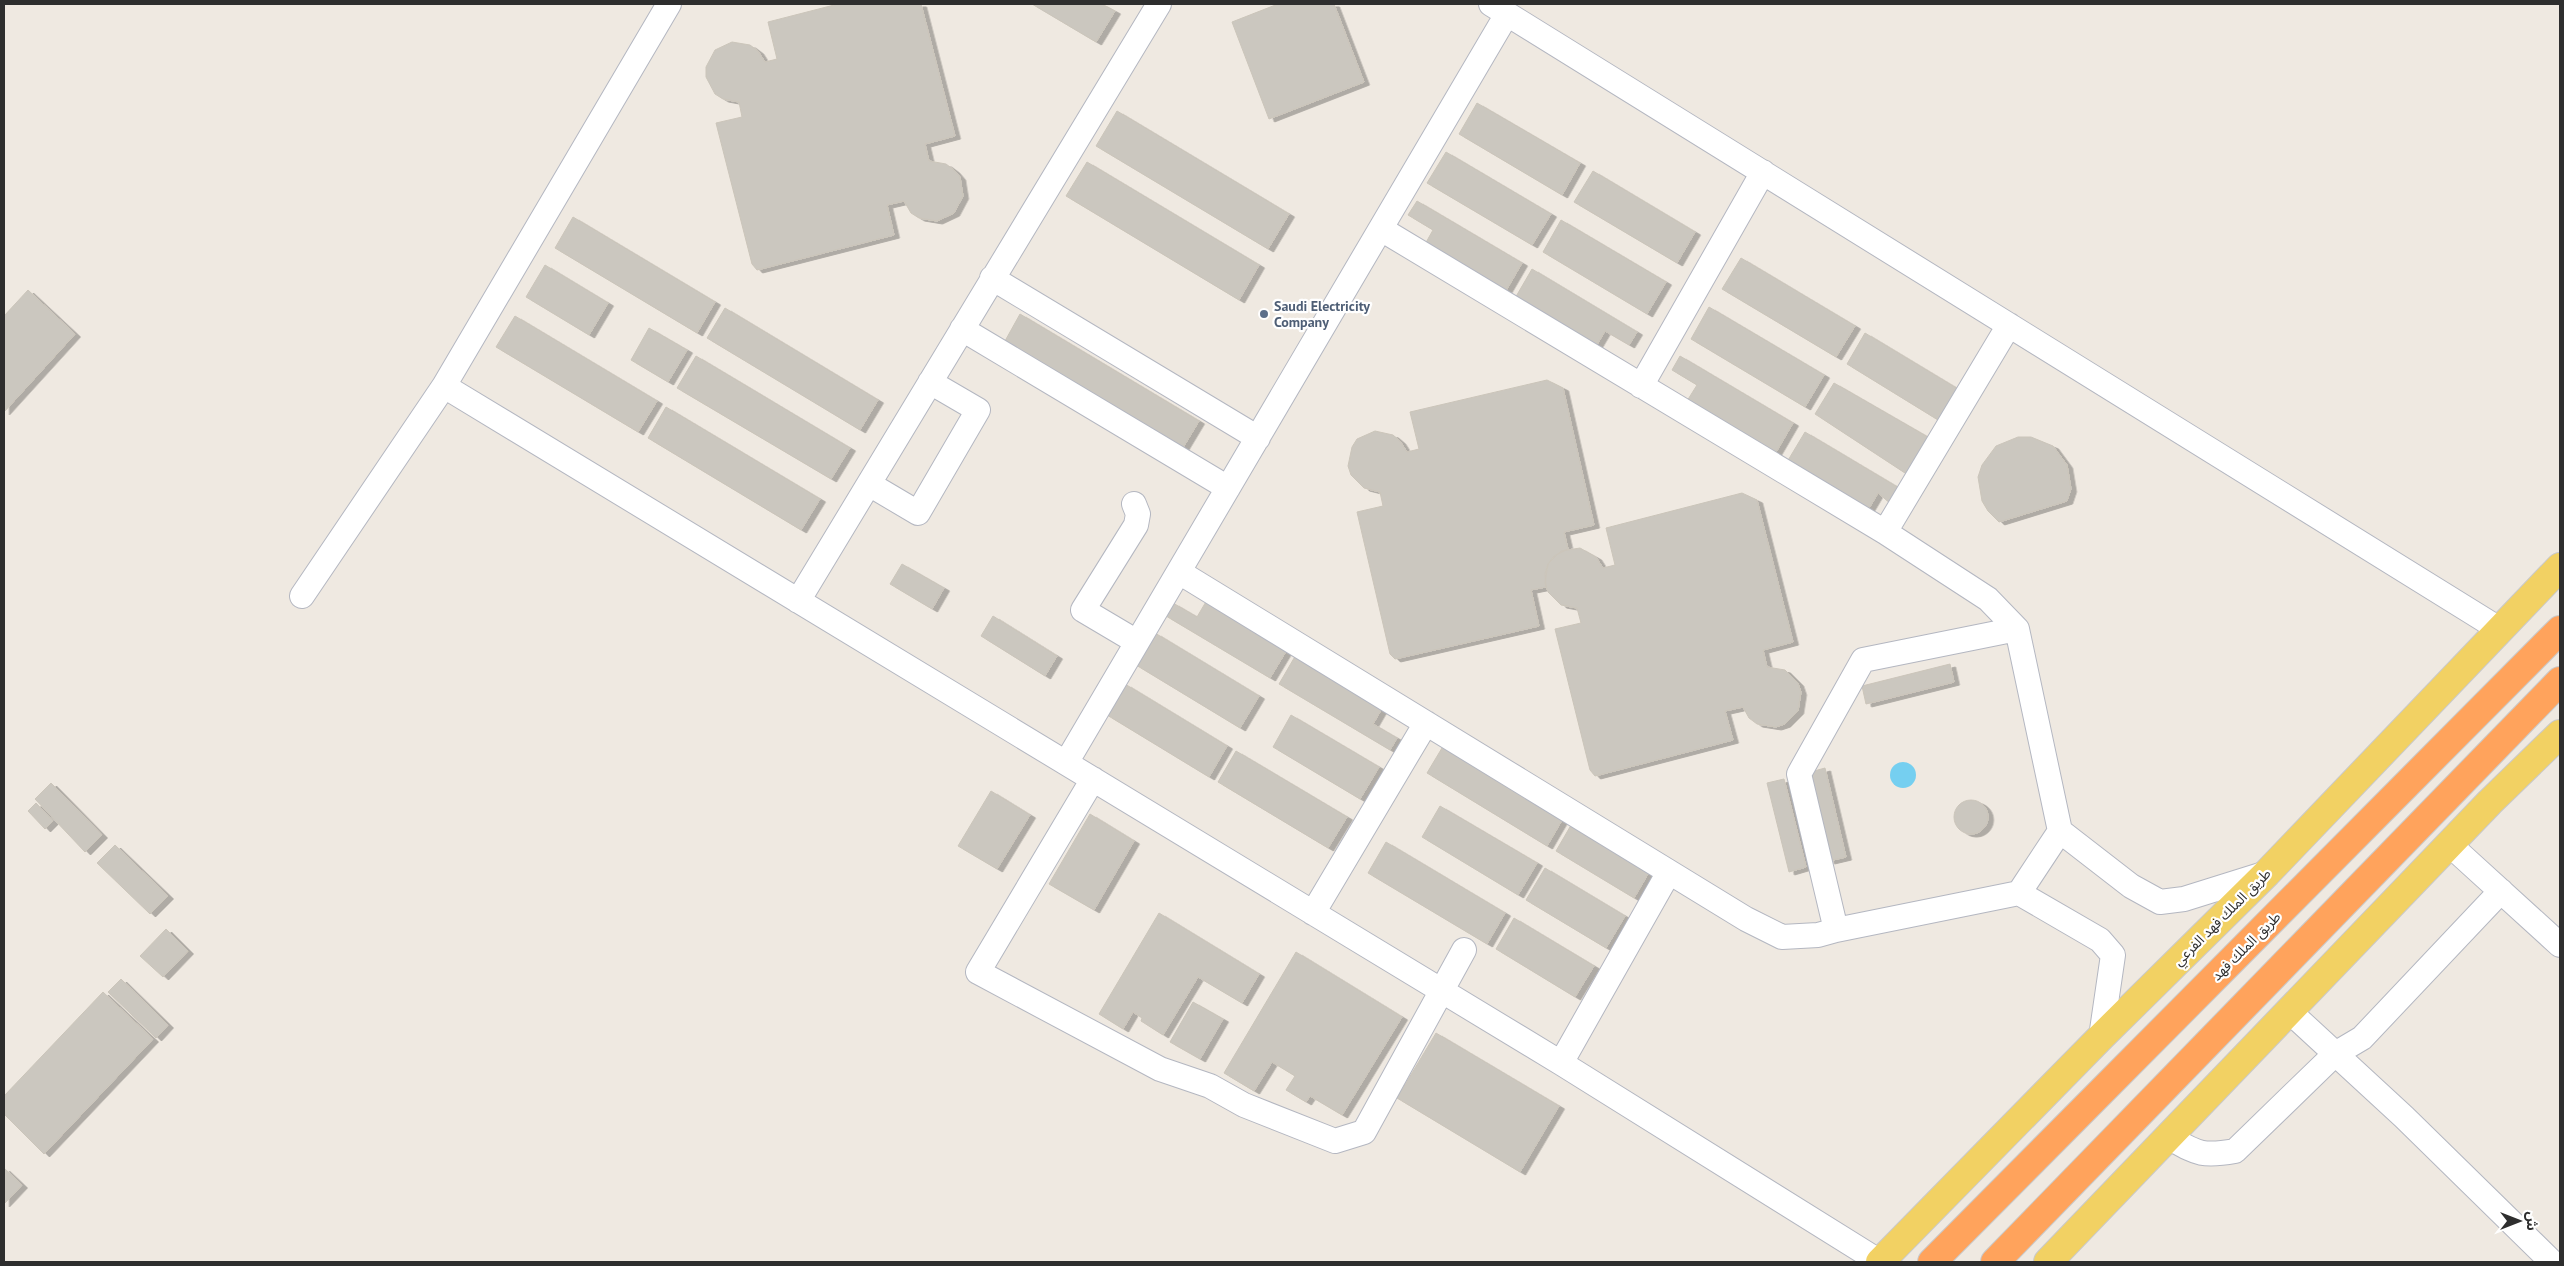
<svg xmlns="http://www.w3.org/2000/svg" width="2564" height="1266" font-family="'PT Sans','Noto Sans Arabic',sans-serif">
<defs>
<filter id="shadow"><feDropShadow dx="5.5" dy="3" stdDeviation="0" flood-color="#0004"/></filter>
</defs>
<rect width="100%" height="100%" fill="#efe9e1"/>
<path fill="#75cff0" d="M1890 775a13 13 0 1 1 26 0a13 13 0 1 1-26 0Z"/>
<path fill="#cbc7bf" stroke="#cbc5ba" filter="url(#shadow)" d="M838,4H921L955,136L925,144L929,161L946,164L954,170L960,177L963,196L954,213L937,221L919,218L911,213L904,201L887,205L894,235L757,270L752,264L716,123L742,117L739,102L723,99L715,94L706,77V67L715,50L732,42L750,45L758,51L765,62L777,59L768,22Z
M1032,4H1102L1115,11L1096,42Z
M1278,4H1334L1364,82L1269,119L1232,22Z
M1477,103L1580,163L1562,195L1459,134Z
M1117,111L1289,214L1268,249L1096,146Z
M1446,152L1551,214L1532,245L1427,183Z
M1087,162L1259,265L1239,300L1066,196Z
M1593,171L1695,232L1677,263L1574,202Z
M1417,201L1522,263L1504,294L1424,246L1433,230L1408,215Z
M573,217L715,302L697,333L555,248Z
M1561,220L1666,282L1647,314L1543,252Z
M1741,258L1855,326L1836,357L1722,289Z
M545,265L608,303L589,335L526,297Z
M1532,269L1637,332L1629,345L1605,331L1595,348L1514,300Z
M28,290L75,334L4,412V316Z
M1709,307L1824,375L1805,407L1691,339Z
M725,308L878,400L860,430L707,338Z
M1020,314L1199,421L1178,456L1000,350Z
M515,316L657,401L638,432L496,347Z
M649,328L687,350L668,382L631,360Z
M1865,333L1958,389L1938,420L1847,364Z
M696,356L850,448L831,479L677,388Z
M1680,356L1793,423L1775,454L1687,401L1697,385L1672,370Z
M1547,380L1563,388L1594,525L1564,532L1568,549L1554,556L1548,564L1545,573L1546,587L1531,590L1539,626L1395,659L1390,654L1357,512L1383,506L1380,492L1364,488L1351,475L1348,466L1352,447L1357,439L1375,431L1393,435L1400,441L1407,452L1419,449L1410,412Z
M1834,383L1933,440L1908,475L1815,414Z
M666,407L820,499L801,530L648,438Z
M1805,432L1899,488L1891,504L1878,493L1868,510L1787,462Z
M2018,437H2031L2053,446L2067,465L2071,489L2067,501L1999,522L1988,511L1982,501L1978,477L1982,465L1996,446Z
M1742,493L1757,500L1793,642L1763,650L1767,667L1785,670L1798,683L1801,692L1798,711L1785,724L1776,727L1757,724L1749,718L1743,707L1725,711L1733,740L1595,776L1590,770L1555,629L1581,623L1577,608L1561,605L1548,592L1545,583L1548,564L1561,551L1580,548L1596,557L1603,568L1615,565L1606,528Z
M902,564L944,588L932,609L890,584Z
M1207,600L1288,648L1270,678L1166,616L1173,603L1197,617Z
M993,616L1057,656L1045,676L981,636Z
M1155,633L1259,696L1240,728L1136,665Z
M1297,653L1384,705L1373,724L1397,738L1390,750L1279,684Z
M1950,664L1954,682L1866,704L1862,686Z
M1125,684L1227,746L1209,777L1107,715Z
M1291,715L1379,767L1360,799L1273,747Z
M1445,743L1565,815L1547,846L1427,773Z
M1236,751L1347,817L1328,848L1218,782Z
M1825,768L1846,857L1829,861L1807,773Z
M1784,779L1806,867L1789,872L1767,783Z
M51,783L102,835L85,852L35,799Z
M991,791L1030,815L997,869L958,846Z
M1954 817a17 17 0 1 1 34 0a17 17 0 1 1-34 0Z
M36,803L53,821L45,829L28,811Z
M1440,806L1537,863L1518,895L1422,837Z
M1090,814L1134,841L1094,910L1049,884Z
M1574,820L1652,867L1634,898L1556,851Z
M1386,842L1505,913L1487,944L1368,873Z
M115,845L168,896L150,914L97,863Z
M1545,868L1625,916L1606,948L1526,900Z
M1159,913L1259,974L1242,1003L1198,977L1163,1035L1141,1021L1142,1018L1133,1012L1123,1029L1099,1014Z
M1514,918L1594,966L1575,997L1496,949Z
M166,929L188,951L163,977L140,956Z
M1296,952L1402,1017L1342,1115L1310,1096L1306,1102L1286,1090L1295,1076L1272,1062L1254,1091L1224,1073Z
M121,979L168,1025L156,1038L108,992Z
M103,992L153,1039L44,1154L4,1114V1096Z
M1193,1002L1223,1019L1200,1059L1170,1042Z
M1436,1033L1559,1106L1520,1172L1397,1098Z
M4,1168L22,1185L4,1204Z"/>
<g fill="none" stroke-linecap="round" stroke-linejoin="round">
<defs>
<path id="minor" d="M669,4L444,386L1561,1063L1880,1262
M1491,4L2499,629
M1381,229L1885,532
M992,278L1258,438
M2009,325L1885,532L1988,599L2017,629
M962,329L1228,488
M1641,386L1763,172
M869,484L918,513L978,410L930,382
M1134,504L1138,514L1136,525L1083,610L1137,642
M1179,572L1746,919L1782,937L1818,935L1836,930
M302,596L444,386
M798,601L1159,4
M1066,763L1507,14
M1093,779L978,972L1160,1069L1210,1086L1244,1105L1335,1141L1364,1132L1464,950
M2449,844L2560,945
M2019,893L2060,831
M1313,913L1426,723
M2289,1011L2404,1117L2552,1262
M2101,1037L2113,955L2100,940L2019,893L1836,930L1799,774L1863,660L2017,629L2060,831L2131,886L2160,902L2184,899L2267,873
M1561,1063L1669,872
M2168,1137C2197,1153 2201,1157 2235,1151L2335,1054L2362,1038L2501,891"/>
<path id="major" d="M1880,1262L2101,1037L2267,873L2560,567
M2048,1262L2490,802L2560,734"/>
<path id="highway" d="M1932,1262L2560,630
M1995,1262L2560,681"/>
</defs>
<use href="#minor" stroke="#b4b7c1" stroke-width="26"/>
<use href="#major" stroke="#c9c9c9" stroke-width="30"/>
<use href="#highway" stroke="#c9c9c9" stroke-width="30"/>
<use href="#minor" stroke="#fff" stroke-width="24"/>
<use href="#major" stroke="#f2d163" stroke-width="28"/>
<use href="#highway" stroke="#ffa35c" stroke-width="28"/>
</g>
<circle fill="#5c6f8a" stroke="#fff" stroke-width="2" cx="1264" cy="314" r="5"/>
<g text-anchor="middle" stroke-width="4.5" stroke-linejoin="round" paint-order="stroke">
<g font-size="14" font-weight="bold" fill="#4e5e75" stroke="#fff" text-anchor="start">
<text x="1274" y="311">Saudi Electricity<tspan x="1274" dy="16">Company</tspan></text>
</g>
<g font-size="14" fill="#2e2e2e" stroke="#fff">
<text transform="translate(2222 917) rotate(-45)" y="5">طريق الملك فهد الفرعي</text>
<text transform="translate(2246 946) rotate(-45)" y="5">طريق الملك فهد</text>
</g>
</g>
<rect width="2564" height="1266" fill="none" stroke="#2e2e2e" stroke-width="10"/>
<g transform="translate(2519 1221) rotate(90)" stroke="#ffffff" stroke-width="4" paint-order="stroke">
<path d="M0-4L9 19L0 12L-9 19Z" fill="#2e2e2e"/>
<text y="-8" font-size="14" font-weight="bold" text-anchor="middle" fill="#2e2e2e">ش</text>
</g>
</svg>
